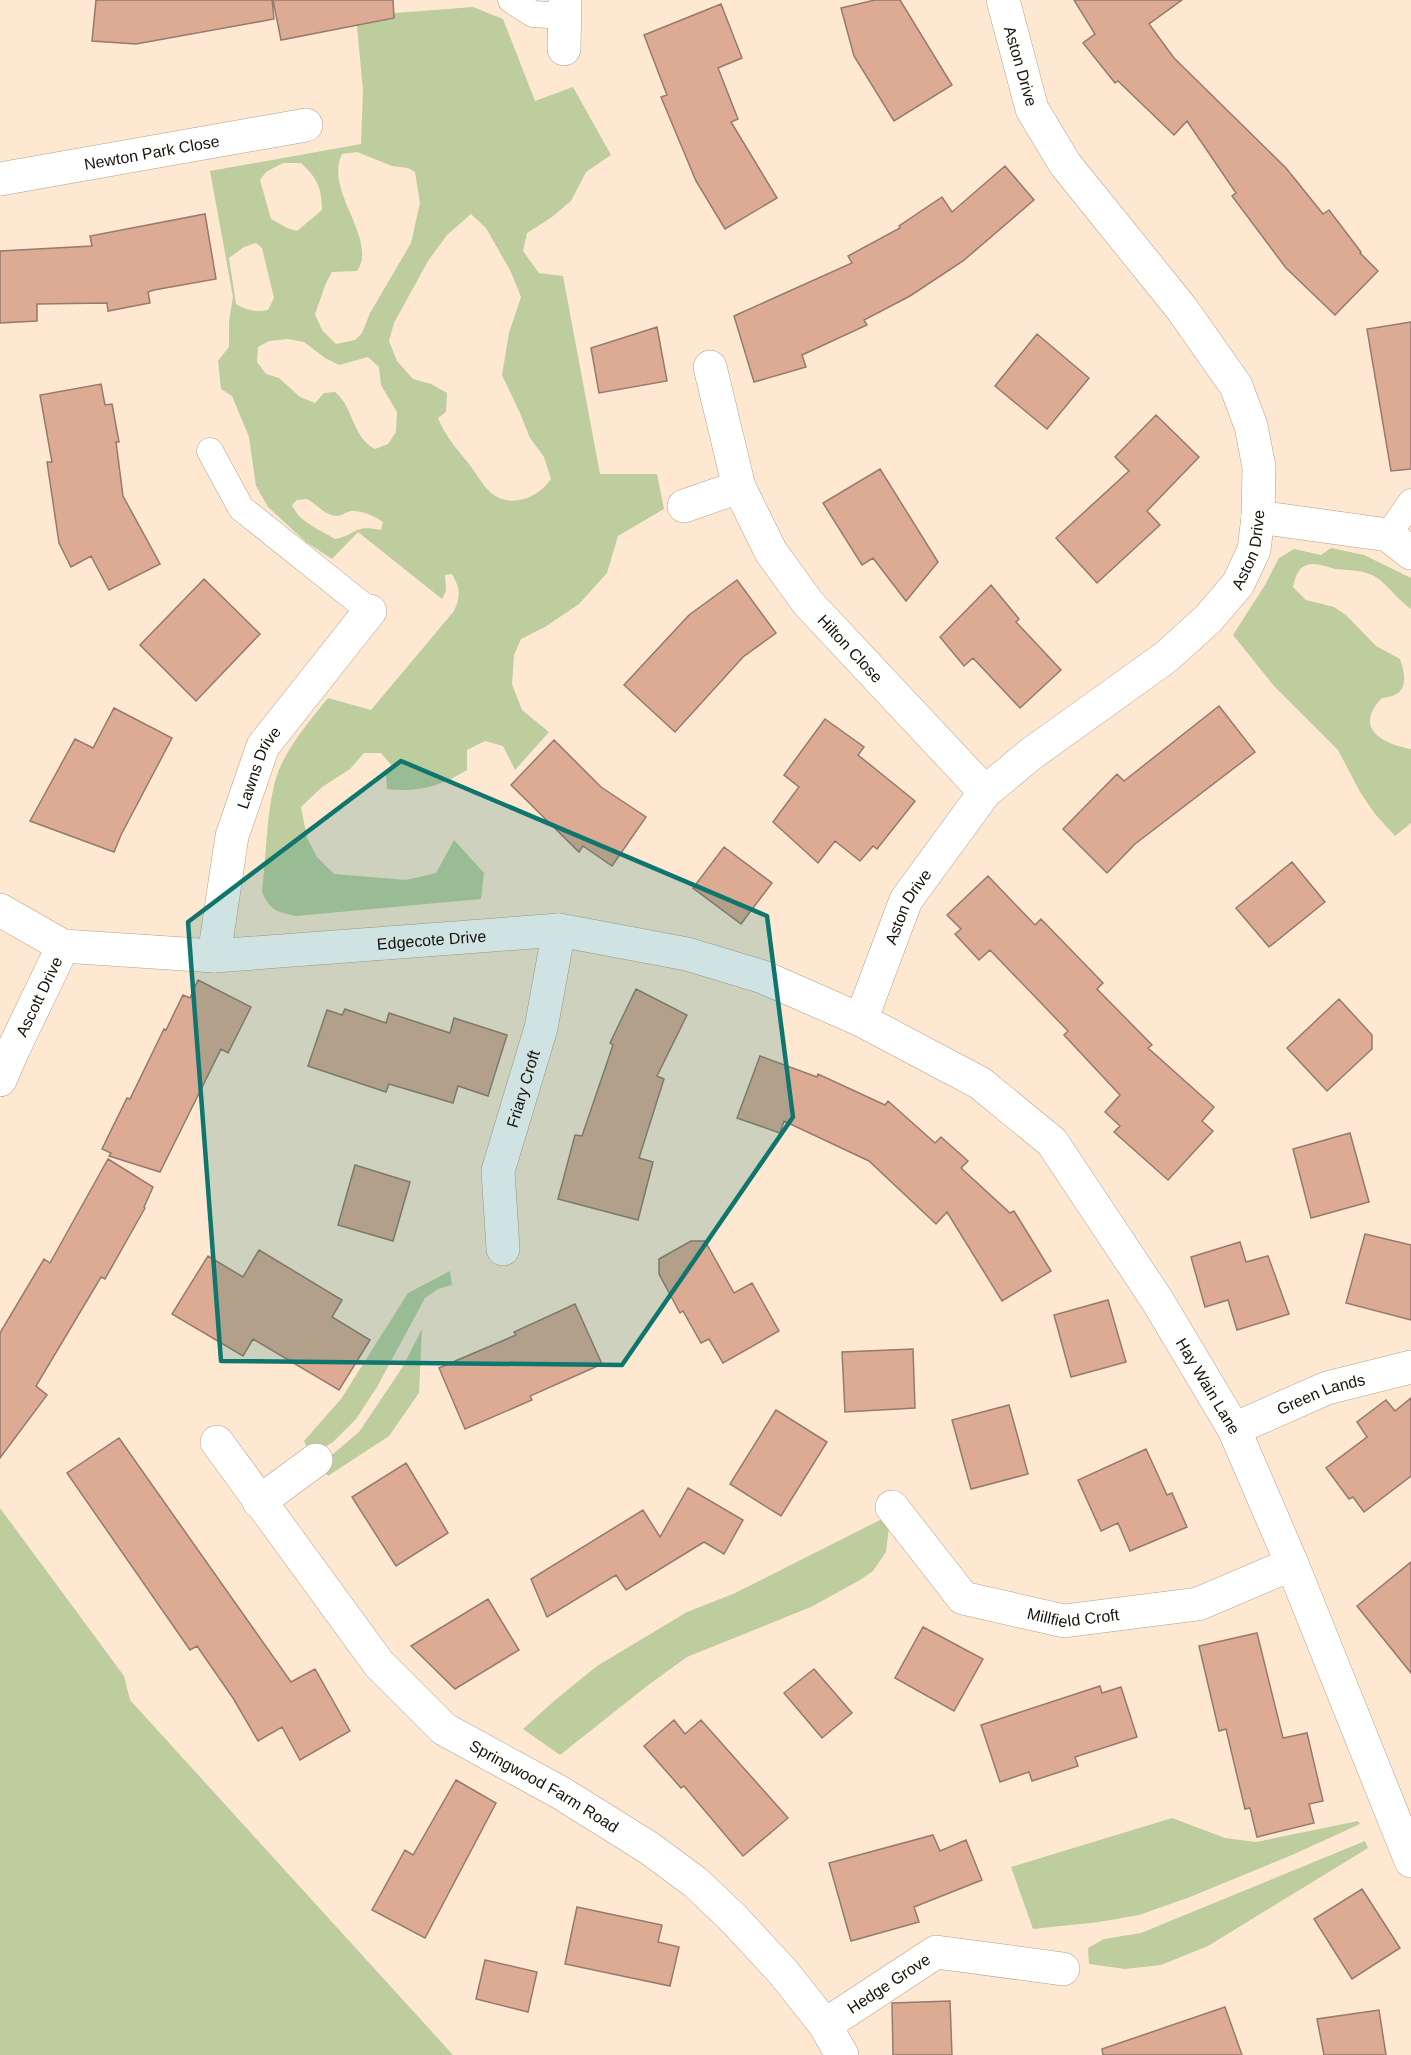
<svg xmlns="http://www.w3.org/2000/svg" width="1411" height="2055" font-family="Helvetica,sans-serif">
<rect width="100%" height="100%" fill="#fee8d2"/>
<path fill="#bdcd9e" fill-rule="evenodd" d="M473,7L503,19L535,101L573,87L611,155L586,172L571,201L552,217L527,233L523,251L539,273L563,276L600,474H657L664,509L618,536L607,573L579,604L545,627L521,639L514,655L512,684L522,710L549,732L515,770L503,746L485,741L467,750V770C441,786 417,793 387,789L386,776L392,766L381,753H364L350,769L322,787L301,807L307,838L317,857L334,874L406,880L436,873L454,840L484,873L481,899L296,916C278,913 268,909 262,891C267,855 266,794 282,763C294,739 311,719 328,698L371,710L454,611C461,596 460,588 452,574L445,575L446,591L442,599L358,532L332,559L306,542L268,507L256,486L249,437L232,396L221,389L218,361L229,347V322L233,297L210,171L361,144L363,91L356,16ZM357,152L392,166L408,168L415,172L420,203L411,243L370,313L362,333L355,340L336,344L322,330L315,314L326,283L332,272L357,271C359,268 362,262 362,258C365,225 326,186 342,154ZM283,163H301C317,178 322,188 322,210L297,231L287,228L271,219L260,180L266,172ZM471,214L486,228L511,272L521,297L509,333L502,375L520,413L530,438L544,457L551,479C538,498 511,509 491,493C483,486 476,473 469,464C457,449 445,436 438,418L446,412L447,393L431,384L413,379L397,361L389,341L394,323L428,261L447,235ZM256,243L262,248L274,298L268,310C256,312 247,311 236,304L229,258L244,247ZM288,339L304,342L325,358L339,365L368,357L379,367L381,385L397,412L396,432L388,444L375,449C351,436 354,407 335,392L324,393L315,403L300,397L279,378L266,374L257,362L258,347L269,341ZM307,499C317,504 325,516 337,516C342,516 345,512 351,511C361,510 375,516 383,522L381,530C352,524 358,535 335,539C319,529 300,523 292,505L297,500Z
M1331,548L1364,555L1411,578V609C1399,601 1391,589 1380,580C1366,569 1352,571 1335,569C1327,567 1316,562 1307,565C1298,567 1295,578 1293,587L1306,600L1334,607L1346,615L1376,646L1400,659C1407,679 1408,696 1382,698C1353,728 1382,744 1411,749V823L1395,836L1375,814L1360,792L1338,750L1274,686L1233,635L1265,585L1279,558L1294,549L1321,555Z
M450,1271L452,1285L438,1289L425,1298L377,1387L356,1419L333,1442L311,1456L304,1441L341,1399L408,1293Z
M422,1329L419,1393L389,1436L328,1476L320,1465L359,1432L402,1368Z
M0,1508L124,1676L130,1700L453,2055H0Z
M882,1519L889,1527L886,1552L873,1571L860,1580L811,1607L687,1657L647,1686L560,1755L523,1729L554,1701L597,1666L687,1612L733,1594Z
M1172,1818L1225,1838L1256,1842L1358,1821L1360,1824L1292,1855L1190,1897L1139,1915L1099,1922L1033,1929L1011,1867Z
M1365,1841L1368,1848L1208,1946L1161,1965L1125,1969L1089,1964L1088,1948L1104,1939L1141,1933Z"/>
<path fill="#ddaa93" stroke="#957a6e" stroke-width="1.5" d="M96,0H272L274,19L136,44L92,41Z
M273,0H393L394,18L281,40Z
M875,0H900L952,85L894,121L854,56L841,8Z
M1074,0H1182L1149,24L1174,58L1286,168L1323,214L1329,210L1361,252L1360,253L1378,271L1335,315L1286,268L1232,196L1236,193L1187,121L1174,135L1118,81L1115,83L1083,43L1095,34Z
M721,4L742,58L718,68L738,119L731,122L777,198L725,229L696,181L661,97L667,95L644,35Z
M1005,166L1034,200L963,261L910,296L864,320L867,325L802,355L806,367L754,382L734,316L852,263L848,256L900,228L899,226L942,197L952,212Z
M205,214L216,279L154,290L148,292L150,303L108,311L107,303L37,304V321L0,323V251L92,246L90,236Z
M1411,322V469L1391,471L1367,329Z
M657,327L667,381L599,393L591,348Z
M1037,334L1089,378L1047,429L995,386Z
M101,384L105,405L112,404L119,442H116L123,496L160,564L109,590L91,556L71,567L59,543L47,462H52L40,395Z
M1156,415L1199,457L1147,511L1160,525L1097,583L1056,538L1129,471L1115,457Z
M880,469L938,562L906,601L873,558L862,565L823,503Z
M204,579L260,634L196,701L140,645Z
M737,580L776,633L743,657L675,732L624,685L689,615Z
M991,585L1019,619L1016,622L1061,670L1020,708L973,658L964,666L940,637Z
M1219,706L1255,752L1135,844L1107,873L1063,829L1117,774L1124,781Z
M114,708L172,738L121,835L114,852L30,821L75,739L93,748Z
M825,719L864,747L858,755L915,801L877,849L873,846L860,861L835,841L818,863L773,822L799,787L784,775Z
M554,740L601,787L646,817L612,866L583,846L579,852L511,785Z
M724,847L772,883L741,924L693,888Z
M1292,862L1325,902L1269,947L1236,908Z
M988,876L1035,925L1041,919L1103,983L1097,989L1152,1045L1148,1048L1214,1107L1202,1121L1213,1131L1168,1180L1114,1132L1120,1126L1105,1112L1120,1095L1064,1035L1068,1031L990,950L979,960L955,934L961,929L947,915Z
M198,980L251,1007L228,1053L221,1049L160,1172L109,1156L111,1153L102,1149L127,1098L130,1099L164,1029L166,1030L183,995L190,998Z
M636,989L687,1015L657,1076L664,1079L639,1158L653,1162L638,1220L558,1199L575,1135L582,1136L613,1045L610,1043Z
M1339,999L1372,1035V1049L1327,1091L1287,1048Z
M345,1009L386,1023L389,1013L450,1033L454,1018L507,1035L488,1096L458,1086L453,1103L389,1084L386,1092L308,1066L327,1010L342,1015Z
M760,1056L817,1077L818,1074L885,1105L888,1101L935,1143L941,1137L968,1161L961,1168L1010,1213L1014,1211L1051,1271L1002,1301L947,1212L936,1224L869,1161L784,1121L780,1133L737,1118Z
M1350,1133L1369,1202L1311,1218L1293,1149Z
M108,1159L153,1187L144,1207L145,1208L105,1279L101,1277L36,1386L47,1395L0,1458V1333L44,1259L50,1263Z
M355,1165L410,1182L393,1241L338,1225Z
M1365,1234L1411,1245V1320L1346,1303Z
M691,1241H705L734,1293L752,1283L779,1331L723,1363L709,1339L701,1343L683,1311L680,1313L659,1274V1259Z
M1240,1242L1246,1262L1268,1256L1289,1314L1237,1330L1228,1300L1205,1307L1191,1257Z
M259,1250L342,1300L332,1317L370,1340L339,1390L253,1339L243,1356L172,1314L208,1256L243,1277Z
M1108,1300L1126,1362L1071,1377L1054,1315Z
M575,1304L602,1364L530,1396L532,1400L465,1429L439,1368L516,1335L514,1332Z
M913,1349L915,1408L845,1412L842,1352Z
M1411,1398V1476L1364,1512L1353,1497L1349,1499L1326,1468L1367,1437L1357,1422L1386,1400L1395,1411Z
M1009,1405L1028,1474L971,1489L952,1420Z
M776,1410L827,1442L781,1516L730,1484Z
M119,1438L291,1682L315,1669L350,1731L300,1760L282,1727L258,1741L233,1698L197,1646L190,1650L67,1473Z
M1146,1449L1167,1495L1172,1493L1187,1527L1130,1551L1118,1523L1101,1531L1078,1480Z
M406,1463L448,1533L396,1566L352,1497Z
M688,1488L743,1520L724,1554L704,1542L626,1590L616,1575L547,1617L531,1579L643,1510L660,1537Z
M1411,1562V1673L1357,1606Z
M488,1599L519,1650L455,1689L411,1646Z
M923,1627L983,1659L954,1711L895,1678Z
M1257,1633L1283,1738L1307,1733L1323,1801L1309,1804L1314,1823L1257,1837L1250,1808L1245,1809L1226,1729L1219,1731L1199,1646Z
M814,1669L852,1713L822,1738L784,1693Z
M1100,1686L1102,1693L1121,1687L1137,1737L1075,1757L1078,1766L1032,1781L1029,1772L1000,1782L981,1725Z
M674,1720L685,1734L701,1720L788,1818L743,1856L684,1786L681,1788L644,1746Z
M456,1780L496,1803L425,1938L372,1910L405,1850L413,1855Z
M933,1835L940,1851L966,1840L982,1880L914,1907L919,1922L851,1941L829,1863Z
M1362,1889L1400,1948L1352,1979L1314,1919Z
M577,1907L662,1925L658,1942L679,1947L670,1986L565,1964Z
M485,1960L537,1972L528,2012L476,1999Z
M950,2001L952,2055H893L892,2003Z
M1225,2007L1242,2055H1103L1102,2049Z
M1379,2010L1386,2055H1324L1317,2019Z"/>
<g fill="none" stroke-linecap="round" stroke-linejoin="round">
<defs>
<path id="lane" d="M511,0L533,14L564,16
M210,451L241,508L370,611
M1388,535L1411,502"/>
<g id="street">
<path d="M564,49L565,0"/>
<path id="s1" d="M0,179L306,125"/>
<path id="s2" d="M710,367L739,487L771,552L808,603L985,792"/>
<path d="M684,506L739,487"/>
<path d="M1258,517L1388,535L1411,553"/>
<path id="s3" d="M0,910L63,946L214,956L559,930L687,954L763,977L861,1020L980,1083L1052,1142L1157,1300L1234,1429L1292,1564L1411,1861"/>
<path id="s4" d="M214,956L232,836L263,746L370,611"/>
<path id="s5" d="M861,1020L906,900L985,792L1031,754L1166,657L1208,619L1238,584L1254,550L1258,517L1259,467L1251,426L1236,386L1182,309L1065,164L1032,109L1003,0"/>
<path id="s6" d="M0,1080L13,1050L63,946"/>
<path id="s7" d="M503,1249L498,1171L541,1028L559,930"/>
<path id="s8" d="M1234,1429L1327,1388L1411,1367"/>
<path id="s9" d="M217,1442L379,1664L444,1729L561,1793L649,1848L695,1882L733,1918L783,1972L825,2025L842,2055"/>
<path d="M259,1502L316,1460"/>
<path id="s10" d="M892,1507L963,1598L1064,1621L1198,1604L1292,1564"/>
<path id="s11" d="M825,2025L936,1952L1063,1969"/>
</g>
</defs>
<use href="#lane" stroke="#b49f8a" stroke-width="27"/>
<use href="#street" stroke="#b49f8a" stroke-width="34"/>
<use href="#lane" stroke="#fff" stroke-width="26"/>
<use href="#street" stroke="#fff" stroke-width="33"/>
</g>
<path fill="#0f766e" fill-opacity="0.2" stroke="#0f766e" stroke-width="4.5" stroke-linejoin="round" d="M401,761L767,916L793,1117L622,1365L221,1361L188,922Z"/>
<g text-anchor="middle" stroke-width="4.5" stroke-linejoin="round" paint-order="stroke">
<g font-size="16" fill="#181109" stroke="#fff">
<text transform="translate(1021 66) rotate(74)" y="6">Aston Drive</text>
<text dy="6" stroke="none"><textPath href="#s1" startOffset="154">Newton Park Close</textPath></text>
<text dy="6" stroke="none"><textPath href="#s5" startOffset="627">Aston Drive</textPath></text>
<text dy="6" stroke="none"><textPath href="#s2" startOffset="321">Hilton Close</textPath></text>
<text dy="6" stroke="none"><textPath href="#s4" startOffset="195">Lawns Drive</textPath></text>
<text dy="6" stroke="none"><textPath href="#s5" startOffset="123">Aston Drive</textPath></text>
<text dy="6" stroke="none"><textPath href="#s3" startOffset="442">Edgecote Drive</textPath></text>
<text dy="6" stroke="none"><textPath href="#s6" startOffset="92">Ascott Drive</textPath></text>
<text dy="6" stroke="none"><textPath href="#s7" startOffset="164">Friary Croft</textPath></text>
<text dy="6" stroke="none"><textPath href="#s3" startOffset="1404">Hay Wain Lane</textPath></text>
<text dy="6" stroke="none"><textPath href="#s8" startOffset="94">Green Lands</textPath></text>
<text dy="6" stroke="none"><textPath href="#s10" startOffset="228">Millfield Croft</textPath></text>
<text dy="6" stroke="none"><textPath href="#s9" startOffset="482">Springwood Farm Road</textPath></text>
<text dy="6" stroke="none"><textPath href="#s11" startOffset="76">Hedge Grove</textPath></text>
</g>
</g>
</svg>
